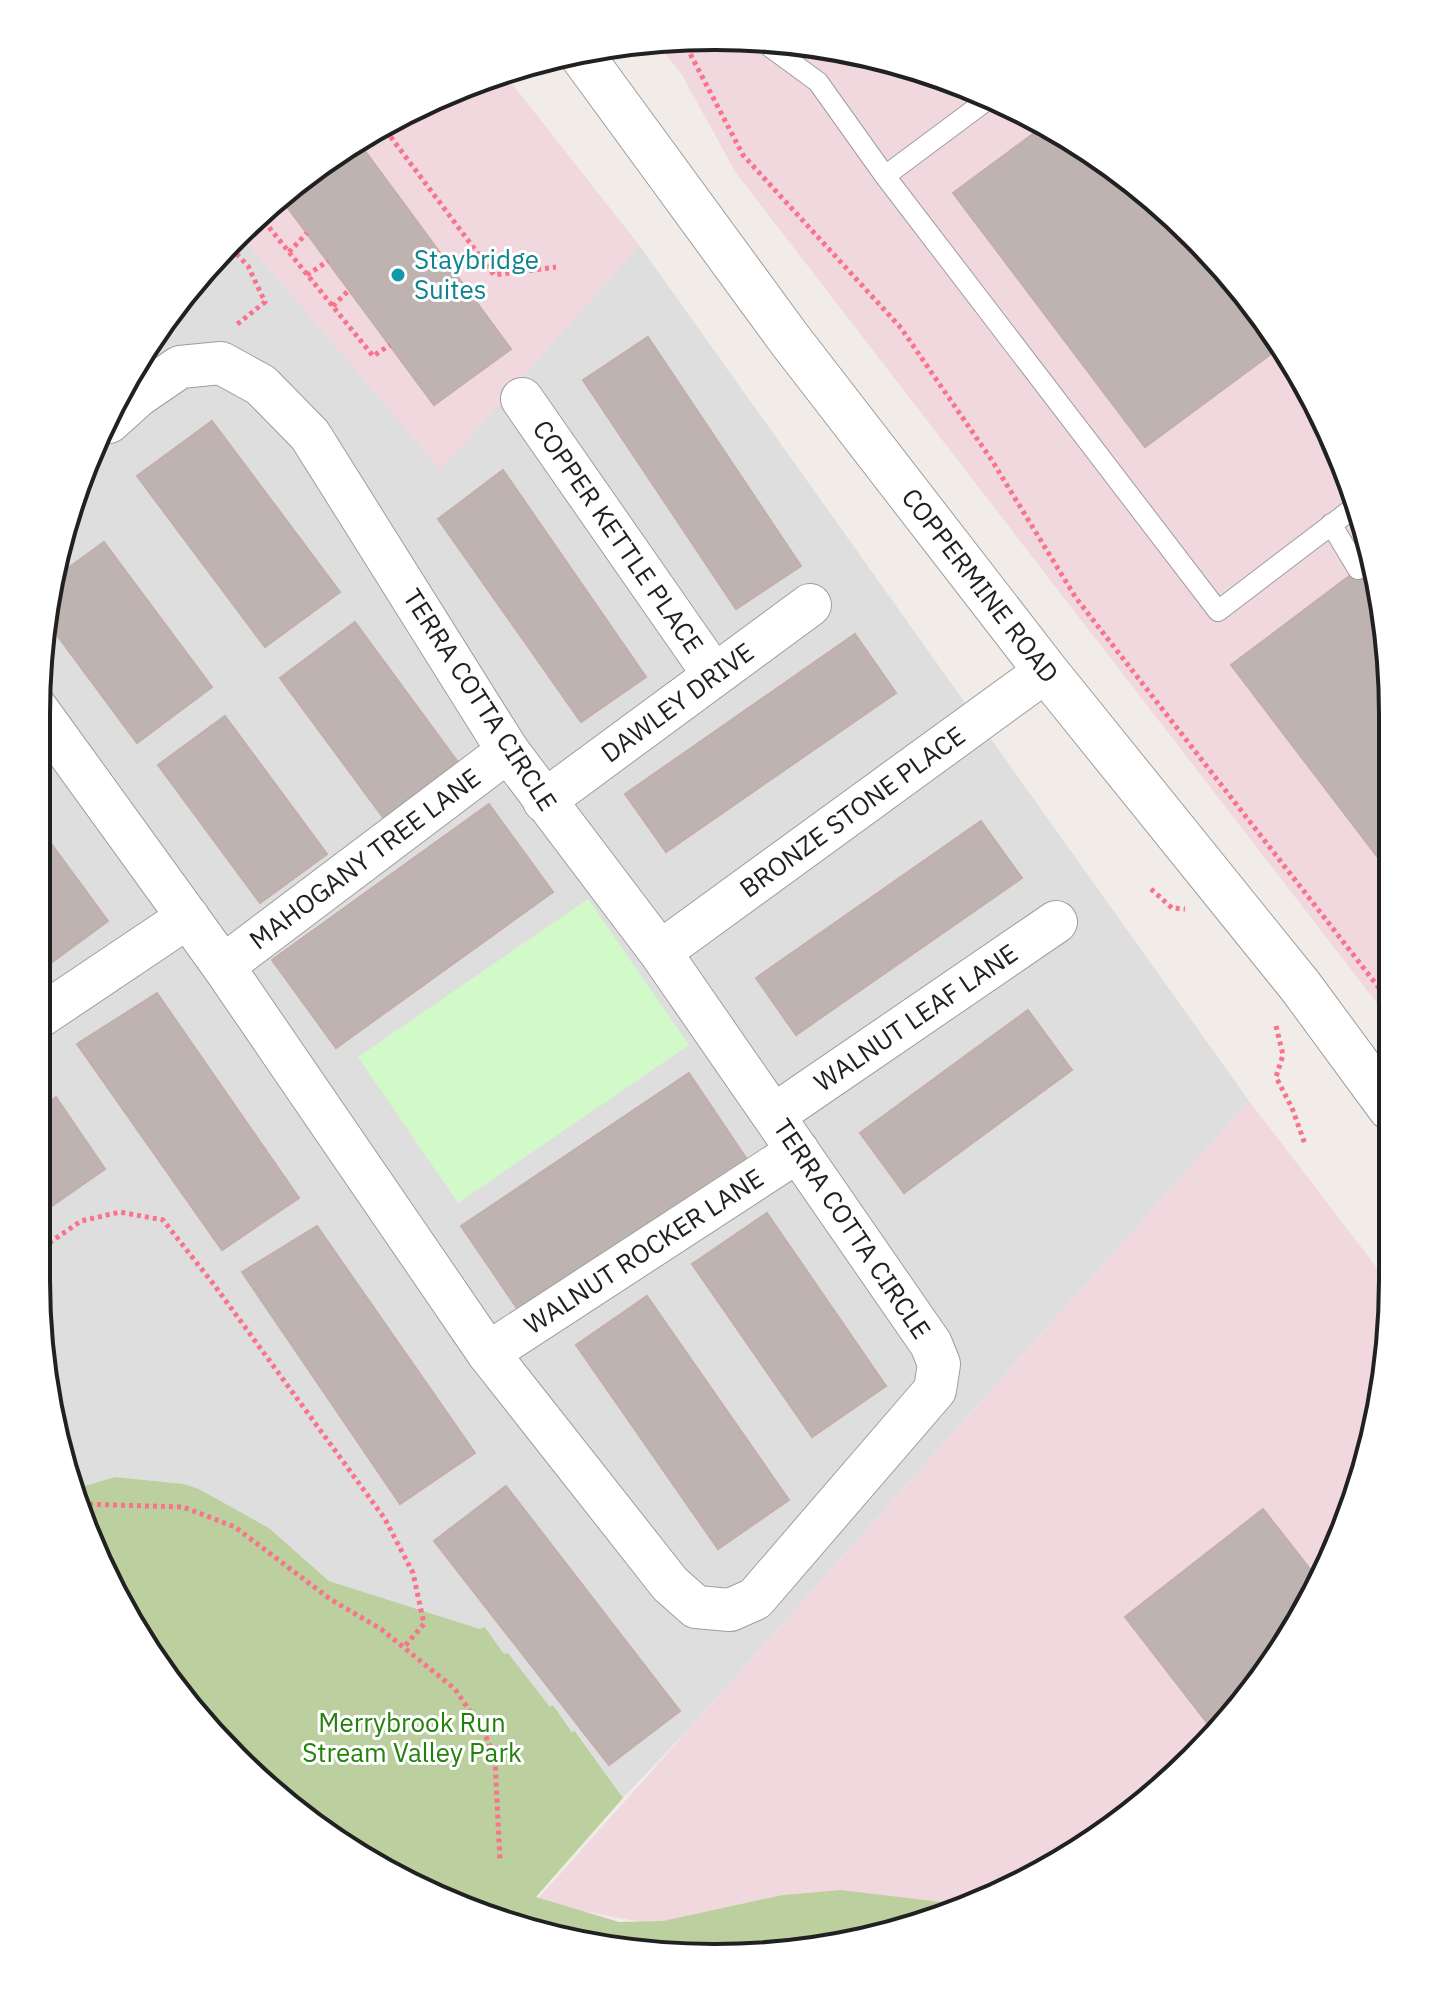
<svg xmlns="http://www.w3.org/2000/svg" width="1429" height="1994" font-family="'IBM Plex Sans',sans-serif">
<rect width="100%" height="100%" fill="#f1ece8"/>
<path fill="#dfdedf" d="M241,236L441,469L639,245L1249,1101L688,1730L623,1798L576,1731L573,1732L553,1705L550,1707L508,1654L504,1655L486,1627L480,1629L329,1581L269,1528L199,1489L184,1484L115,1477L74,1489L59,1456L36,1279V714L49,582L127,375Z"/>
<path fill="#f1d8de" d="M759,37L891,59L1015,106L1128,176L1225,267L1323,415L1387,625L1390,1020L736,173L682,75L656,41Z
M502,71L639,245L441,470L241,236L267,204L376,127Z
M1249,1101L1391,1286L1392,1323L1370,1455L1323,1579L1252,1693L1162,1790L975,1906L961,1910L662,1926L535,1902Z"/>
<path fill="#bbd09e" d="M115,1477L184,1484L199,1489L269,1528L329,1581L480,1629L485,1627L504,1654L508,1653L550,1707L553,1705L572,1732L575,1731L623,1798L536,1897L619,1922L663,1921L783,1895L841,1890L974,1906L804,1952H625L415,1888L267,1790L150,1656L74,1489Z"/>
<path fill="#d2f9c8" d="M588,899L689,1045L458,1203L358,1057Z"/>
<path fill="#beb3b1" stroke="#c3aeab" stroke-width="2" d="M1045,125L1128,176L1225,267L1279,348L1145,447L953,193Z
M357,140L511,349L434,405L279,196Z
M648,337L801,566L736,609L583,380Z
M212,421L340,592L265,647L137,476Z
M503,470L646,677L581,722L438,519Z
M104,542L212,687L137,743L45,619L49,582Z
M1368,562L1387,625L1389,872L1231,665Z
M355,622L463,769L388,824L280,678Z
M855,634L896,693L666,852L625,794Z
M225,716L327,854L260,903L158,765Z
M489,804L553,892L336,1048L272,960Z
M981,821L1022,878L796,1035L756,978Z
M36,823L108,921L36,974Z
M157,993L299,1198L222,1250L77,1044Z
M1028,1010L1072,1070L904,1193L860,1133Z
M689,1073L748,1161L521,1314L461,1226Z
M56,1097L105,1169L36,1217V1110Z
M767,1213L886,1386L812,1437L692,1264Z
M317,1226L475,1453L400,1504L242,1272Z
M647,1296L789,1500L718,1549L576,1345Z
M506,1486L680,1711L609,1765L434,1541Z
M1263,1509L1321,1583L1253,1693L1215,1733L1125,1617Z"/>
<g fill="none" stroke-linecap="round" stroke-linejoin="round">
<defs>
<path id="service" d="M758,38L818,82L885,176L991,97
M885,176L1218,611L1352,509
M1331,524L1358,569"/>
<g id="minor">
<path id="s1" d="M522,399L714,675"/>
<path d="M37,709L223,966L488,1353L670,1584L696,1607L730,1610L755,1599L935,1390L939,1364L931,1344L660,952L508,751L310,435L261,385L221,363L180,367L139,395L109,422"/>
<path id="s2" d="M544,801L810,605"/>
<path id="s3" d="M660,952L1046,671"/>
<path id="s4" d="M223,966L508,751"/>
<path d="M36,1019L188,917"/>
<path id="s5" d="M774,1115L1056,922"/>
<path id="s6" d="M488,1353L798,1151"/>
</g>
<g id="tertiary">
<path id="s7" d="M580,53L790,340L1046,671L1301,987L1390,1108"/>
</g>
</defs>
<use href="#service" stroke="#9e9e9e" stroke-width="22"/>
<use href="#minor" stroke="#9e9e9e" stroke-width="44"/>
<use href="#tertiary" stroke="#9e9e9e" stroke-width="46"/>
<path stroke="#f8738b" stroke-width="5" stroke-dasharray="4 4" stroke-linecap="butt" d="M683,40L743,155L901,328L991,459L1076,598L1390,1002
M381,124L494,275L556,267
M259,215L373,356L390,345
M231,248L248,266L265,302L235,326
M289,252L307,233
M307,275L328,261
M333,306L349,290
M1151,889L1172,908L1185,909
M1276,1026L1283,1055L1276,1077L1292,1108L1305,1144
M36,1252L81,1221L120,1212L163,1220L215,1286L385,1519L413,1573L424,1624L404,1647
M81,1504L183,1507L235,1527L330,1599L381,1629L455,1689L485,1734L495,1759L500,1861"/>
<use href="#service" stroke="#fff" stroke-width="20"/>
<use href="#minor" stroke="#fff" stroke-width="42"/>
<use href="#tertiary" stroke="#fff" stroke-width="44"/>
</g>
<circle fill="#0f9aa8" stroke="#fff" stroke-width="3" cx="398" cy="275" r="8"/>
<g text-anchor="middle" stroke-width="6" stroke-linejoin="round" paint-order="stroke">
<g font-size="26" fill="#0d838f" stroke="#fff" text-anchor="start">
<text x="414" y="269">Staybridge<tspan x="414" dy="30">Suites</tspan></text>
</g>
<g font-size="26" fill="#212121" stroke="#fff">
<text dy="9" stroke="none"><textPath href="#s1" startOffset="168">COPPER KETTLE PLACE</textPath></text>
<text dy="9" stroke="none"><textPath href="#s7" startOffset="666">COPPERMINE ROAD</textPath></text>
<text transform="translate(480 700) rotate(57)" y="9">TERRA COTTA CIRCLE</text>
<text dy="9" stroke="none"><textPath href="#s2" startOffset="166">DAWLEY DRIVE</textPath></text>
<text dy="9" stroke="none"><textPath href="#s3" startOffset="238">BRONZE STONE PLACE</textPath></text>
<text dy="9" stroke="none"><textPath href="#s4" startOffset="178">MAHOGANY TREE LANE</textPath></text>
<text dy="9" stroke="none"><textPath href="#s5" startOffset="172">WALNUT LEAF LANE</textPath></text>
<text transform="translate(852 1229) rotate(56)" y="9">TERRA COTTA CIRCLE</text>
<text dy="9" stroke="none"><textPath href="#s6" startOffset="186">WALNUT ROCKER LANE</textPath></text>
</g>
<g font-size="26" fill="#25810e" stroke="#fff">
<text x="412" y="1732">Merrybrook Run<tspan x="412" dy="30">Stream Valley Park</tspan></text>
</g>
</g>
<path d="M0 0H1429V1994H0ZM714 50H715A664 664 0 0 1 1379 714V1280A664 664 0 0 1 715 1944H714A664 664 0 0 1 50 1280V714A664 664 0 0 1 714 50Z" fill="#fff" fill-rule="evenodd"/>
<path fill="none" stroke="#212121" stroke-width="4" d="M714 50H715A664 664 0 0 1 1379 714V1280A664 664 0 0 1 715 1944H714A664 664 0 0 1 50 1280V714A664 664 0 0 1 714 50Z"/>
</svg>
